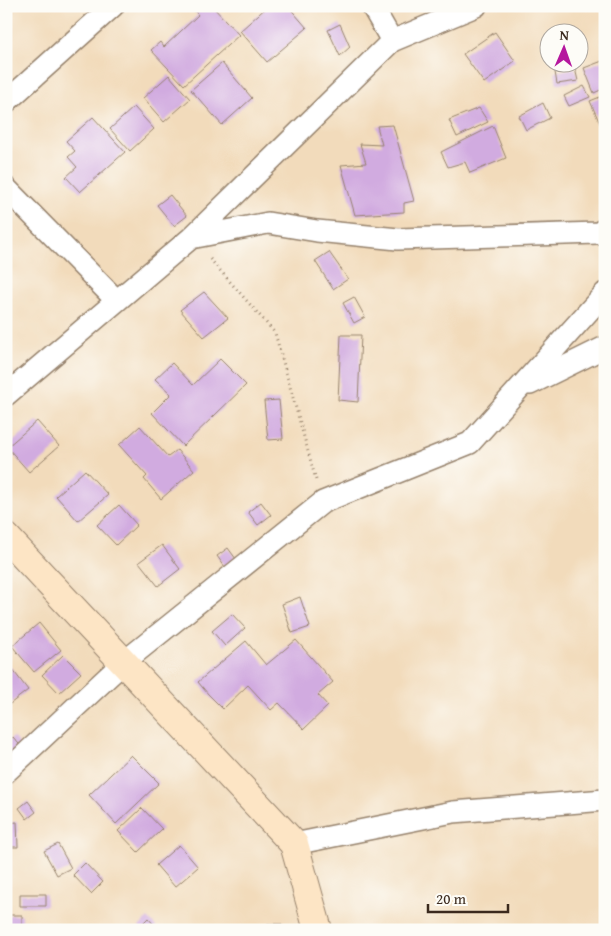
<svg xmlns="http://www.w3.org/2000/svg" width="611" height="936" font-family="'Gentium Book Plus',serif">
<rect width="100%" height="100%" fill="#fdfcf7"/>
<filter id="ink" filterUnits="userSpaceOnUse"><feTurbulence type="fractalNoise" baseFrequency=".02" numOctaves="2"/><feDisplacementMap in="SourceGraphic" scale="10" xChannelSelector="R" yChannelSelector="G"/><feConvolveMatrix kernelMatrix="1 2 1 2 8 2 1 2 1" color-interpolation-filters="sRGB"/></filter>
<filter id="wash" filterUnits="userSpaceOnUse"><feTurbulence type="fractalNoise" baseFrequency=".0096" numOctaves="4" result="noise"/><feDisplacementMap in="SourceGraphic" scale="20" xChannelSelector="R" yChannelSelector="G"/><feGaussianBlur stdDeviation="1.12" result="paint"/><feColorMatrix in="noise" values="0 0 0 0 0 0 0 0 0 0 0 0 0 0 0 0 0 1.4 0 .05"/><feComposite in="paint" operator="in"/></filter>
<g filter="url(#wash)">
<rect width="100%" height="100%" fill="#f2dbbb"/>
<g id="blocks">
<path fill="#d1abe0" d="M196,6H212L239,35L184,85L151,50L160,42L164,47L198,15L193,9Z
M268,6H288L307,28L267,62L240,31Z
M340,24L350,47L340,56L328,30Z
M495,32L515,61L484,83L463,54Z
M605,60V88L594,93L584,68Z
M222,63L252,98L222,125L191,90Z
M575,68L578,81L557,84L555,72Z
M169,75L190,99L164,122L143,98Z
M584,86L590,97L569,106L564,96Z
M605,95V127L602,128L590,101Z
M543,103L550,118L526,130L519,116Z
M134,107L154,129L130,151L110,129Z
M479,108L488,122L457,137L449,120Z
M93,117L125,152L80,192L66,177L77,167L68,157L75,151L66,141Z
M393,125L414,201L404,203V212L355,215L341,165L366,163L360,144L382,145L377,126Z
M493,126L506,158L470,173L465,162L448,167L441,152Z
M170,195L187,216L174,226L157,205Z
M329,252L348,279L333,289L315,261Z
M204,292L228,318L204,337L180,310Z
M354,297L365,317L354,323L343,303Z
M341,335H361L358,402L338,400Z
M220,359L246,385L183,446L152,413L171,394L155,379L172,363L193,385Z
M279,400L283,439L268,440L264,401Z
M37,421L59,446L29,472L7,447Z
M140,426L168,457L177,450L194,470L161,499L144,479L147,476L119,445Z
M85,470L108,495L78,521L56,496Z
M261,502L271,515L258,525L248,512Z
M119,505L137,525L116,545L97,525Z
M162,545L180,569L158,586L139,562Z
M228,548L236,559L225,567L217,556Z
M300,597L310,627L292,633L282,604Z
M232,614L245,628L225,646L212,631Z
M39,623L61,650L34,672L12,646Z
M296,640L333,682L318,695L328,706L304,729L279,703L271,710L248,685L223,709L208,694L198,682L246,641L266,665Z
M63,655L81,673L59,693L42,675Z
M6,661L28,690L6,707Z
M13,737L24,750L6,765V743Z
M131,755L159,783L116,824L89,795Z
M6,801H10V811H6Z
M28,801L36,812L27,819L19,808Z
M142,808L162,829L138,852L118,831Z
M17,822L18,847H6V823Z
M58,844L71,868L57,875L44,851Z
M179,845L198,867L175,887L156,865Z
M85,863L103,882L91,894L73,875Z
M20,894H46V906H20Z
M6,915H22V930H6Z
M148,918L156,927L153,930H142L139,927Z
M268,924H282V930H268Z"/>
</g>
</g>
<g filter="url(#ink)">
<use href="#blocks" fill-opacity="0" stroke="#96826c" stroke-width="1"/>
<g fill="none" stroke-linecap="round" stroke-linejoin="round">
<defs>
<path id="street" d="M392,41L476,6
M6,102L113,6
M6,188L117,301
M191,238L268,223L317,231L398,239L598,233L605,229
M530,384L605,347
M6,395L191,238L392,41L372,6
M6,772L124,662L323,502L470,443L605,293
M294,844L453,812L605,800"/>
<path id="secondary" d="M6,537L294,844L318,930"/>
</defs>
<use href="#street" stroke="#96826c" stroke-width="24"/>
<use href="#secondary" stroke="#96826c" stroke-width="30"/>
<path stroke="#96826c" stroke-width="3" stroke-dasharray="1 4" stroke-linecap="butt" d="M210,259L275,333L316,480"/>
<use href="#street" stroke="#fff" stroke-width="21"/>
<use href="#secondary" stroke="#fde5c5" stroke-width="28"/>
</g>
</g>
<rect width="611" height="936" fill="none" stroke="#fdfcf7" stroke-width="25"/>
<g transform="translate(564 48) rotate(2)"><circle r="24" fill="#fdfcf7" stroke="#afa8a0"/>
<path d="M0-4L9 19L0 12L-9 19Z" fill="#b5179e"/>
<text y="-8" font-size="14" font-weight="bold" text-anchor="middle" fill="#3b2a1e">N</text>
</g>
<path d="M428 904v8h80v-8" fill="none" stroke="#3b2a1e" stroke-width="2.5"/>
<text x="436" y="904" font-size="15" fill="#3b2a1e" stroke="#fdfcf7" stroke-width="4" paint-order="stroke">20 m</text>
</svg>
